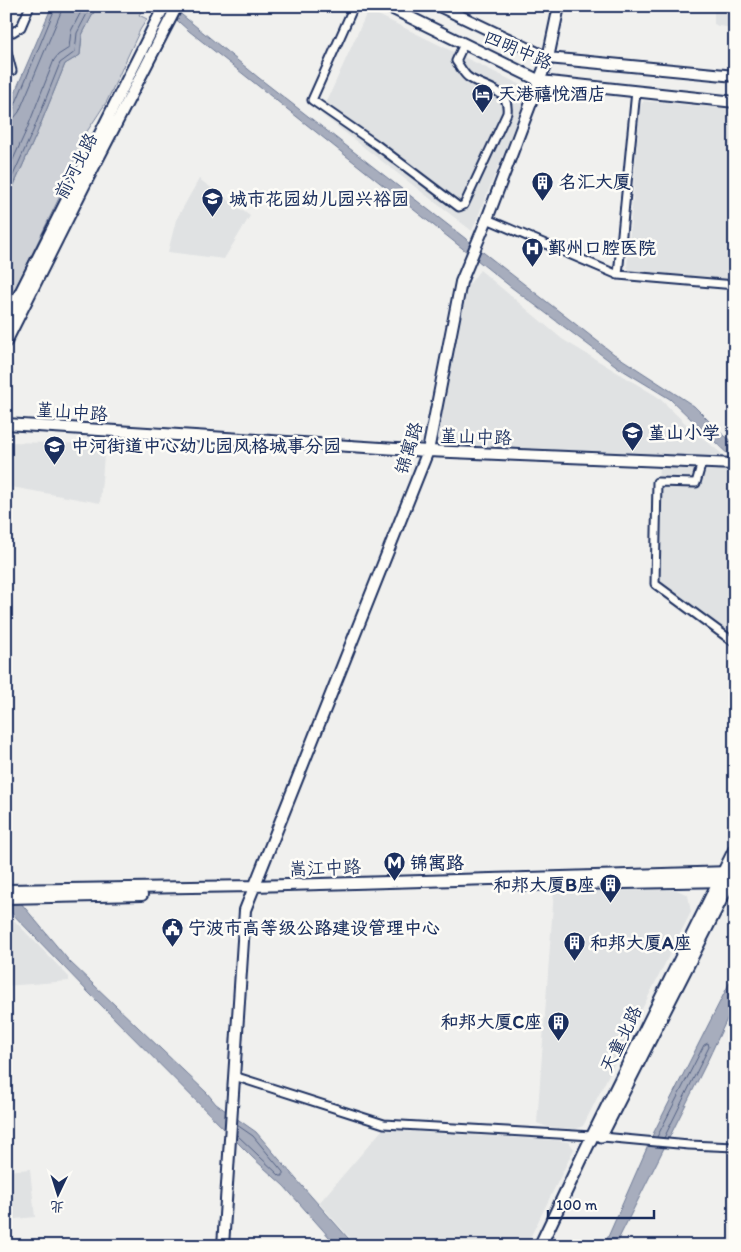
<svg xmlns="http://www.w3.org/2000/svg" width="741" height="1252" font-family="Itim,'LXGW WenKai TC',sans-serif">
<rect width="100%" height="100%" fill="#f0f0ee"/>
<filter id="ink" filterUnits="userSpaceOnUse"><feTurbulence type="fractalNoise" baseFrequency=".02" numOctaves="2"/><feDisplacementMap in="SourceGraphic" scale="10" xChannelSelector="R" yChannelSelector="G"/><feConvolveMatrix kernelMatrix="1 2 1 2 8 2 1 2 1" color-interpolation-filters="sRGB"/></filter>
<g filter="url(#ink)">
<path fill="#e0e2e3" d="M714,6H735V28L718,26L714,24Z
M368,10L525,87L528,94L472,231L321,114Z
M644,101L735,109V280L631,272L627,267L640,106Z
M199,179L250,216L224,259L168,252L176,220Z
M480,270L562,339L658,397L685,423L735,465V642L656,583L659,456L432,448L467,287Z
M6,442L105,444L100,503L6,486Z
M677,890L688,895L691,912L583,1126L576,1129L547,1127L537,1123L554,891Z
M6,912L69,977V981L6,986Z
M382,1130L553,1140L569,1142L574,1149L526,1246H357L319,1203Z
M30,1169L35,1217L6,1220V1171Z"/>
<path fill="#d0d3d8" stroke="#76819b" d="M97,6H145L139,15L147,19L140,30L107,101L86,133L73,169L6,308V203L37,133L65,64L80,55L82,35Z"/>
<path fill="#a7adbd" stroke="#6f7b97" d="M52,6H97L82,35L80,55L65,64L37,133L6,203V113Z
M161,6H171L259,78L614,354L694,406L722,434L735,443V461L670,399L619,368L511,287L189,31Z
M6,885L70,962L207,1093L216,1104L256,1132L296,1179L355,1246H337L284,1186L253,1158L89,993L6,907Z
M735,972V1002L705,1066L615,1246H604L654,1132Z"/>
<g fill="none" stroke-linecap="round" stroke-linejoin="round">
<path stroke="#536184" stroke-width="1" d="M6,113L10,112L13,110L56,6
M6,119L14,118L19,112L61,12L62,6
M6,175L27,129L54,60L58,55L69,48L71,31L84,6
M6,191L33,131L60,63L75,52L77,33L91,6
M237,1135L280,1176H283V1172L253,1136L237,1125
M657,1137L704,1045L708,1043L709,1047L664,1138"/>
<defs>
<path id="street" d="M354,6L312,100L377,145L459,207L464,205L507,113C510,88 485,89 468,77C463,73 460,66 456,61L464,44
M6,30L13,32L21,27L30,6
M6,48L12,71
M487,219L618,275L735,285
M618,275L636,91
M702,462L696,483L657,482L655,584L735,643
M234,1076L384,1124L592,1136L689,1145L735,1147"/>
<path id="secondary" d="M387,6L540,81L735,102
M439,6L548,58L735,76
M6,321L164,6
M6,342L87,180L177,6
M6,424L428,451L735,464
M521,885L726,881
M6,890L253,886L730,872
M6,898L142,895
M223,1246L245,910L428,451L461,282L487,219L548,58L559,6"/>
<path id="primary" d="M601,1136L735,872
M540,1246L587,1147L735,849"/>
</defs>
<use href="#street" stroke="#1b2f5e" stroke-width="11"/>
<use href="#secondary" stroke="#1b2f5e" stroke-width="14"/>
<use href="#primary" stroke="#1b2f5e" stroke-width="15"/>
<use href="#street" stroke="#fdfcf7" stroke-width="7"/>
<use href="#secondary" stroke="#fdfcf7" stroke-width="10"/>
<use href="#primary" stroke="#fdfcf7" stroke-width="11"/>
</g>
</g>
<defs>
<symbol id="hotel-pin" viewBox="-11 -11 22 30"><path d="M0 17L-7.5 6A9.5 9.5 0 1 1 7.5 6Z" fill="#1b2f5e" stroke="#fdfcf7"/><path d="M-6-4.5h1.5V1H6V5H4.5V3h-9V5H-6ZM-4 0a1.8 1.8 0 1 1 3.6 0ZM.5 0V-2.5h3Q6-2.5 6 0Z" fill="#fff"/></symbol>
<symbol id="building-pin" viewBox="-11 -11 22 30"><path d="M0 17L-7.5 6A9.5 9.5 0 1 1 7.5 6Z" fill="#1b2f5e" stroke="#fdfcf7"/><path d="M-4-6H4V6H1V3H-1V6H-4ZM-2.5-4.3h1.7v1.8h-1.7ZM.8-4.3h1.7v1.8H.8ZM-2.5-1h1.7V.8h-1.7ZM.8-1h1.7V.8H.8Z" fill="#fff"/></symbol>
<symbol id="school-pin" viewBox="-11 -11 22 30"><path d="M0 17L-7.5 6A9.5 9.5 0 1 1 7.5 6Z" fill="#1b2f5e" stroke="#fdfcf7"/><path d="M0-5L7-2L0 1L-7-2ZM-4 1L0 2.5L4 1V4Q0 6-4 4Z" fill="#fff"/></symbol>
<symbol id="hospital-pin" viewBox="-11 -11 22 30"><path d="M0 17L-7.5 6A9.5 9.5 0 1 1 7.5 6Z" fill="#1b2f5e" stroke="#fdfcf7"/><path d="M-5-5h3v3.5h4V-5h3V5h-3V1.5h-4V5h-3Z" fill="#fff"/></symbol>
<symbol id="metro-pin" viewBox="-11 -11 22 30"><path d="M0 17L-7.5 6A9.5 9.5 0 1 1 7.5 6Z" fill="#1b2f5e" stroke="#fdfcf7"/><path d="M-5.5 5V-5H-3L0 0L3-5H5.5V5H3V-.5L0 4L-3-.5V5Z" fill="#fff"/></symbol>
<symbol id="civic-pin" viewBox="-11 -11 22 30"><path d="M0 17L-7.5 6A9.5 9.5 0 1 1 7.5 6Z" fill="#1b2f5e" stroke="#fdfcf7"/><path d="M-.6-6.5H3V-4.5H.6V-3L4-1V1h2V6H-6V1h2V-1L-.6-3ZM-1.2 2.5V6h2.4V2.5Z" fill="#fff"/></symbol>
</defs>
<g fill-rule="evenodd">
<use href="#hotel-pin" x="470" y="82" width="25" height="34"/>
<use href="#building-pin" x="530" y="170" width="25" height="34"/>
<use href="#school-pin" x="200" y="186" width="25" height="34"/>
<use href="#hospital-pin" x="520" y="236" width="25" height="34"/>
<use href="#school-pin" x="620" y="420" width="25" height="34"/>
<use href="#school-pin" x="42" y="434" width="25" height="34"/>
<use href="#metro-pin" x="382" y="850" width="25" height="34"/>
<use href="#building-pin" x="598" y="872" width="25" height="34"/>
<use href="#civic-pin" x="160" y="916" width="25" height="34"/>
<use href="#building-pin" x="562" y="930" width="25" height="34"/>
<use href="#building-pin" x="546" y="1010" width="25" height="34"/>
</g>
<g text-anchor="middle" stroke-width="5" stroke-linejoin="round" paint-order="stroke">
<g font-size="18" fill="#1b2f5e" stroke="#fdfcf7">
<text transform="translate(518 50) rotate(23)" y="6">四明中路</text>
<text transform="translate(76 166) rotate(-63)" y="6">前河北路</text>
<text transform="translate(72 412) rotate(4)" y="6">堇山中路</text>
<text transform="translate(476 437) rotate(2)" y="6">堇山中路</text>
<text transform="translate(409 448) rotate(-73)" y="6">锦寓路</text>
<text transform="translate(325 868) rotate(-2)" y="6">嵩江中路</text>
<text transform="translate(621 1039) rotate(-64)" y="6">天童北路</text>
</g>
<g font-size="18" font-weight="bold" fill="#1b2f5e" stroke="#fdfcf7" text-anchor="start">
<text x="498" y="100">天港禧悦酒店</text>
<text x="559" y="188">名汇大厦</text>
<text x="229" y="205">城市花园幼儿园兴裕园</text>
<text x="548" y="254">鄞州口腔医院</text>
<text x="648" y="439">堇山小学</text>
<text x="71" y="452">中河街道中心幼儿园风格城事分园</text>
<text x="410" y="869">锦寓路</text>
<text x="595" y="891" text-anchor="end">和邦大厦B座</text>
<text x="188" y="934">宁波市高等级公路建设管理中心</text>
<text x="590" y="949">和邦大厦A座</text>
<text x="542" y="1028" text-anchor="end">和邦大厦C座</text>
</g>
</g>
<rect width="741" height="1252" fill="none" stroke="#fdfcf7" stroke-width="25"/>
<rect x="12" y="12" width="716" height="1227" fill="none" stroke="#1b2f5e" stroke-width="2" filter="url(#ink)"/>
<g transform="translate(58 1194) rotate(184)" stroke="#fdfcf7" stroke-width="4" paint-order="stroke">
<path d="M0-4L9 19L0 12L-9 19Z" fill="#1b2f5e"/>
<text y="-8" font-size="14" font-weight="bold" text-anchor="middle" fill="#1b2f5e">北</text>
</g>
<path d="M548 1210v8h106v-8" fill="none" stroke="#1b2f5e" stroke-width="2.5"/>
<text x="556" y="1210" font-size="15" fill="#1b2f5e" stroke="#fdfcf7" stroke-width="4" paint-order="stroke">100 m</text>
</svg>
